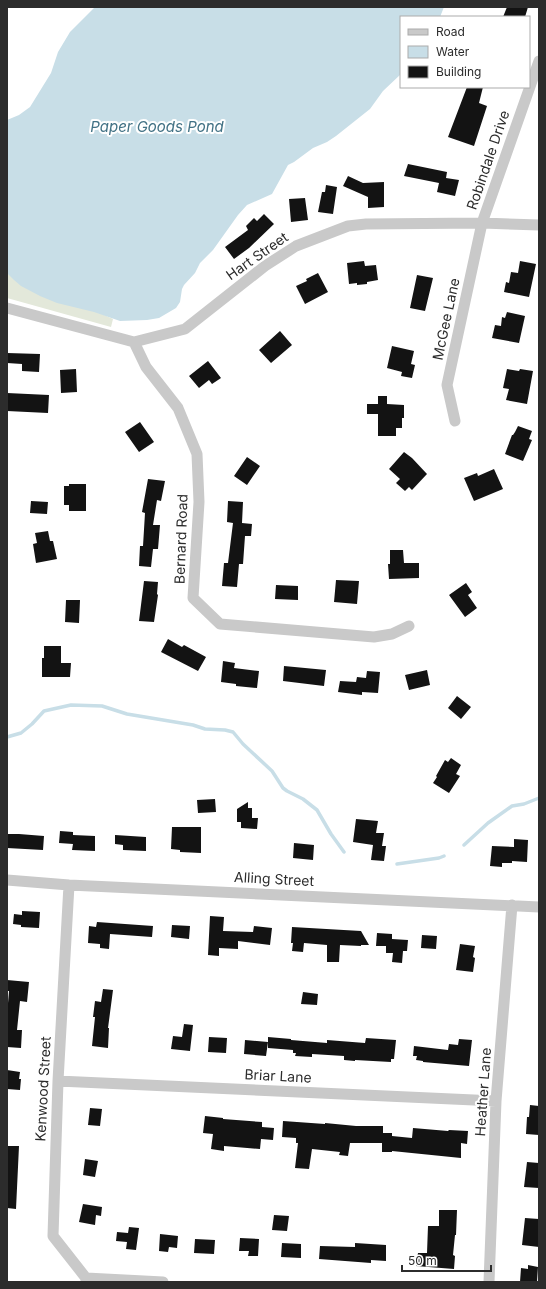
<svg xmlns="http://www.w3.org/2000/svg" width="546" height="1289" font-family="Inter,sans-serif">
<rect width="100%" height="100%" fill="#fff"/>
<path fill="#e3e8da" d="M7,271L113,319L111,327L7,298Z"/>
<path fill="#c8dee7" d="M95,7H444L440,17H401V74L383,91L370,109L336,136L327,142L313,148L294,162L288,165L272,194L247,205L238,215L213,250L200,263L195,273L184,285L182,289L180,302L176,308L159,318L147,320L120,321L94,312L57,303L40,296L21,286L14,280L7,273V120L19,115L30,107L51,73L58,52L70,32Z"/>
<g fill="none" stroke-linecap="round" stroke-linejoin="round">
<path stroke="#c8dee7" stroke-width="3.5" d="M7,737L21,733L32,724L44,711L71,705L102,706L127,714L193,725L205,729L225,730L233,732L243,744L272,771L283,788L287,791L303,799L317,810L331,834L344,852
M464,845L488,823L512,806L524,804L539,798
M397,864L439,858L444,856"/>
</g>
<path fill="#131313" d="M507,7H528L525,17H503Z
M467,87H483L479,103L487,106L474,146L448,137Z
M408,164L447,172L446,178L459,180L455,196L437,192L439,183L404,176Z
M348,176L363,183L384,182V207L368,208V197L343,186Z
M326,185L337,187L333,214L318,212L322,192H325Z
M305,198L308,220L291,222L289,199Z
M264,214L274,224L249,248L234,259L225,247L248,230L246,226L254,218L257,221Z
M364,261L365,266L376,265L378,280L367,282V284L357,285V283L349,284L347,263Z
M520,261L536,264L529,297L504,292L506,282L509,283L511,272L518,273Z
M318,273L328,292L305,304L296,286L307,281L306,279Z
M417,275L433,278L425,311L410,308Z
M507,312L525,316L519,343L492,338L495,325L501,326L502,317L505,318Z
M280,331L292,345L271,363L259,350Z
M392,346L414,351L411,364L415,365L412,378L401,376L402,372L387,368Z
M7,353L40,354L39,372L22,371V364L7,363Z
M208,361L221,378L212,384L209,380L199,388L189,376Z
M76,369L77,392L61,393L60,370Z
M507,369L519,371L520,369L533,371L527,404L506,400L509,389L503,388Z
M7,393L49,395L48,413L7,411Z
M378,396H387V404L404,405V418H402V428H396V436H378V414H367V404H378Z
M140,422L154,442L139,452L125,432Z
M518,426L532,431L529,439L532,440L523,461L505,454L512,435H513L515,432Z
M404,452L412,458L427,474L412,490L409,487L405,491L396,483L400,479L389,469Z
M247,457L260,466L247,485L234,476Z
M494,469L503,489L474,501L464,478L477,473L478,476Z
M148,479L165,481L161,501L157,500L153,525H160L158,549H153L151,567L139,566L140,546H143L145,513L142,512Z
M69,484H86V511H69V505H64V486H69Z
M31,501L48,502L47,514L30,513Z
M228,501L243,502L242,523L252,524L251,536H245L243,564H239L237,587L222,586L224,563H228L233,523L227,522Z
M48,531L50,541H53L57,559L36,563L33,544L37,543L35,533Z
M390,550H403L404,563H419V578L389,579L388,564H390Z
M336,580L359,581L357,604L334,602Z
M144,581L158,582L157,594L158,595L154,622L139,621Z
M466,583L472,592L468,595L477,608L465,617L449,595Z
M276,585L298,586V600L275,599Z
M66,600H80L79,623L65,622Z
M168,639L182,647L184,645L206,657L198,671L161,652Z
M44,646H61V663H71L70,677H42V658H44Z
M223,661L235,663L234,668L259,671L257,688L236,686V684L221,682Z
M284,666L326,670L324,686L283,681Z
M427,670L430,685L409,690L405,675Z
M367,671L380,672L378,693L362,692V695L338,692L340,681L356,682L357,677L366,678Z
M457,696L471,707L461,719L448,708Z
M451,758L461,765L456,774L460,776L449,793L433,783L437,777L436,776L445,760L448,762Z
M215,799L216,812L198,813L197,800Z
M248,802V808H252V818H258L257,829L241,828V822H237V809Z
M356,819L378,821L376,833H384L382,846H386L384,861L371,860L373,845L353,842Z
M172,827H201V853L180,852V850L171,849Z
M60,831L73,832V835L95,836V851L72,850L73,844L59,843Z
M7,834H19L44,836L43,850L7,848Z
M115,835L146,837V851L123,850V845L115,844Z
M514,839L528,840L527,862L512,861V863H502V867L490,866L492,846L514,847Z
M294,843L314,845L313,860L293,858Z
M22,911L40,912L39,928L21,927V925L13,924L14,914L22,915Z
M210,916L224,917L223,931L253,932L254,926L272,928L270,945L238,941V949L219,948V956L208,955Z
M97,922L153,926L152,937L110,934L109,949L100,948V944L88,943L89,926L96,927Z
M172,925L190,926L189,939L171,937Z
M292,927L361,931L369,945H361V946L340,945L339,962H327V945L304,943L303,952L292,951L293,943H291Z
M377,933L392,934V939L408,940L407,951H403L402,963L392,962L393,953H386V946H376Z
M422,935L437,936L436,949L421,948Z
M460,944L475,946L473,957L475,958L473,972L456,970Z
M7,980L29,982L27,1002L20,1001L17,1030H22L21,1048L7,1047V1015L9,991H7Z
M103,989L113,990L108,1028H109L108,1048L92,1046L95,1017H93L95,1001L101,1002Z
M303,992L318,994L317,1005L301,1004Z
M184,1024L193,1025L190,1051L171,1049L173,1036L182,1037Z
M209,1037L227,1038L226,1053L208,1052Z
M268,1037L291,1039V1040L327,1043V1040L365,1043L366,1038L396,1040L394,1059H391V1062L355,1060V1061L344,1060V1056L312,1054V1057L295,1056L296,1053H293V1050L268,1048Z
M459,1039L472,1040L469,1066L423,1062V1061L416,1060L417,1056H413L414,1046L448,1050L449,1044L458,1045Z
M245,1040L268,1042L266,1056L244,1054Z
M7,1070L20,1072L19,1079H21L20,1090L7,1089Z
M530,1105L539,1106V1135L526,1134L527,1117H529Z
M90,1108L102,1109L100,1126L88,1125Z
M205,1116L223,1118V1119L262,1122V1127L274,1128L273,1140L261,1139L260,1149L224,1146V1151L211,1149L213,1134L203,1133Z
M283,1121L325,1124V1123L356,1126H383V1133H392V1136L412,1138L413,1128L448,1131L449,1130L468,1131L467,1144L461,1143V1158L392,1151V1152H382V1143H350L348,1156L339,1155L340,1152L312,1149L309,1169L295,1168L298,1143H296V1138L282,1137Z
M7,1146H19L16,1209L7,1208Z
M85,1159L98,1161L95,1177L83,1175Z
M527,1162L539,1163V1188L524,1187Z
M83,1204L102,1207L101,1216L96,1215L95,1225L79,1222Z
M439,1210H457L456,1235H455L453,1255L455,1256L454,1269L416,1266L418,1253H427L428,1226H439Z
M274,1215L289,1216L287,1231L272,1230Z
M525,1218L539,1219V1247L522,1245Z
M129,1227L139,1228L136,1250L126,1249L127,1242L116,1241L117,1232L128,1233Z
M160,1234L178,1236L177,1248L169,1247L168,1252L159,1251Z
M240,1238L259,1239L258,1256H248L249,1251H239Z
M195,1239L215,1240L214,1254L194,1253Z
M282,1243L301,1244V1258L281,1257Z
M355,1243L386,1245V1261L371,1260V1263L319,1259L320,1246L355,1247Z
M528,1265L538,1267L537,1282H520L521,1268L528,1269Z"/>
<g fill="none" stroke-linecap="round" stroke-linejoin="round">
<path stroke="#c9c9c9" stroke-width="11" d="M7,308L134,342L185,329L265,266L296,246L348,226L366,224L482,223L539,225
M134,342L146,367L178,408L197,454L199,502L193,598L220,624L374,637L392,634L409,626
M455,421L447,385L482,223L539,61
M7,880L69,885L539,907
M69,885L58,1081L53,1236L86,1278V1282
M58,1081L496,1101
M86,1278L163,1282
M489,1282L496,1101L512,905"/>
</g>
<g text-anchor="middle" stroke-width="4" stroke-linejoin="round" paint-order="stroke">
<g font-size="14" fill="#2c2c2c" stroke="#fff">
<text transform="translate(488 160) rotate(-71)" y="5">Robindale Drive</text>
<text transform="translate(257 256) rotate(-35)" y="5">Hart Street</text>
<text transform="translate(446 319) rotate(-78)" y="5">McGee Lane</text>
<text transform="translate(181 539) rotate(-88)" y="5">Bernard Road</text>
<text transform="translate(274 879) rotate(3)" y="5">Alling Street</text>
<text transform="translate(278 1076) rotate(3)" y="5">Briar Lane</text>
<text transform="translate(43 1089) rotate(-87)" y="5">Kenwood Street</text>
<text transform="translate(483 1092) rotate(-86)" y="5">Heather Lane</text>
</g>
<g font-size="15" font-style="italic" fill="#427285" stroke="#fff">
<text x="157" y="132">Paper Goods Pond</text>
</g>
</g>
<rect width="546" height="1289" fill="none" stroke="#2c2c2c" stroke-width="16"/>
<rect x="400" y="16" width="130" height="72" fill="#ffffff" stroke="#ababab"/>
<rect x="408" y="29" width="20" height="6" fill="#c9c9c9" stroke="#ababab"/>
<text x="436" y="36" font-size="12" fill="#2c2c2c">Road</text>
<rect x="408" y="46" width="20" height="12" fill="#c8dee7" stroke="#ababab"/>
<text x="436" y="56" font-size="12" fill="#2c2c2c">Water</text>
<rect x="408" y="66" width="20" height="12" fill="#131313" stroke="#ababab"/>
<text x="436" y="76" font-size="12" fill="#2c2c2c">Building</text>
<path d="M402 1265v6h89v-6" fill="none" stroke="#2c2c2c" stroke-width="2"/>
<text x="408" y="1265" font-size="12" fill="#2c2c2c" stroke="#ffffff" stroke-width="3" paint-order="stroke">50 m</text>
</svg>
